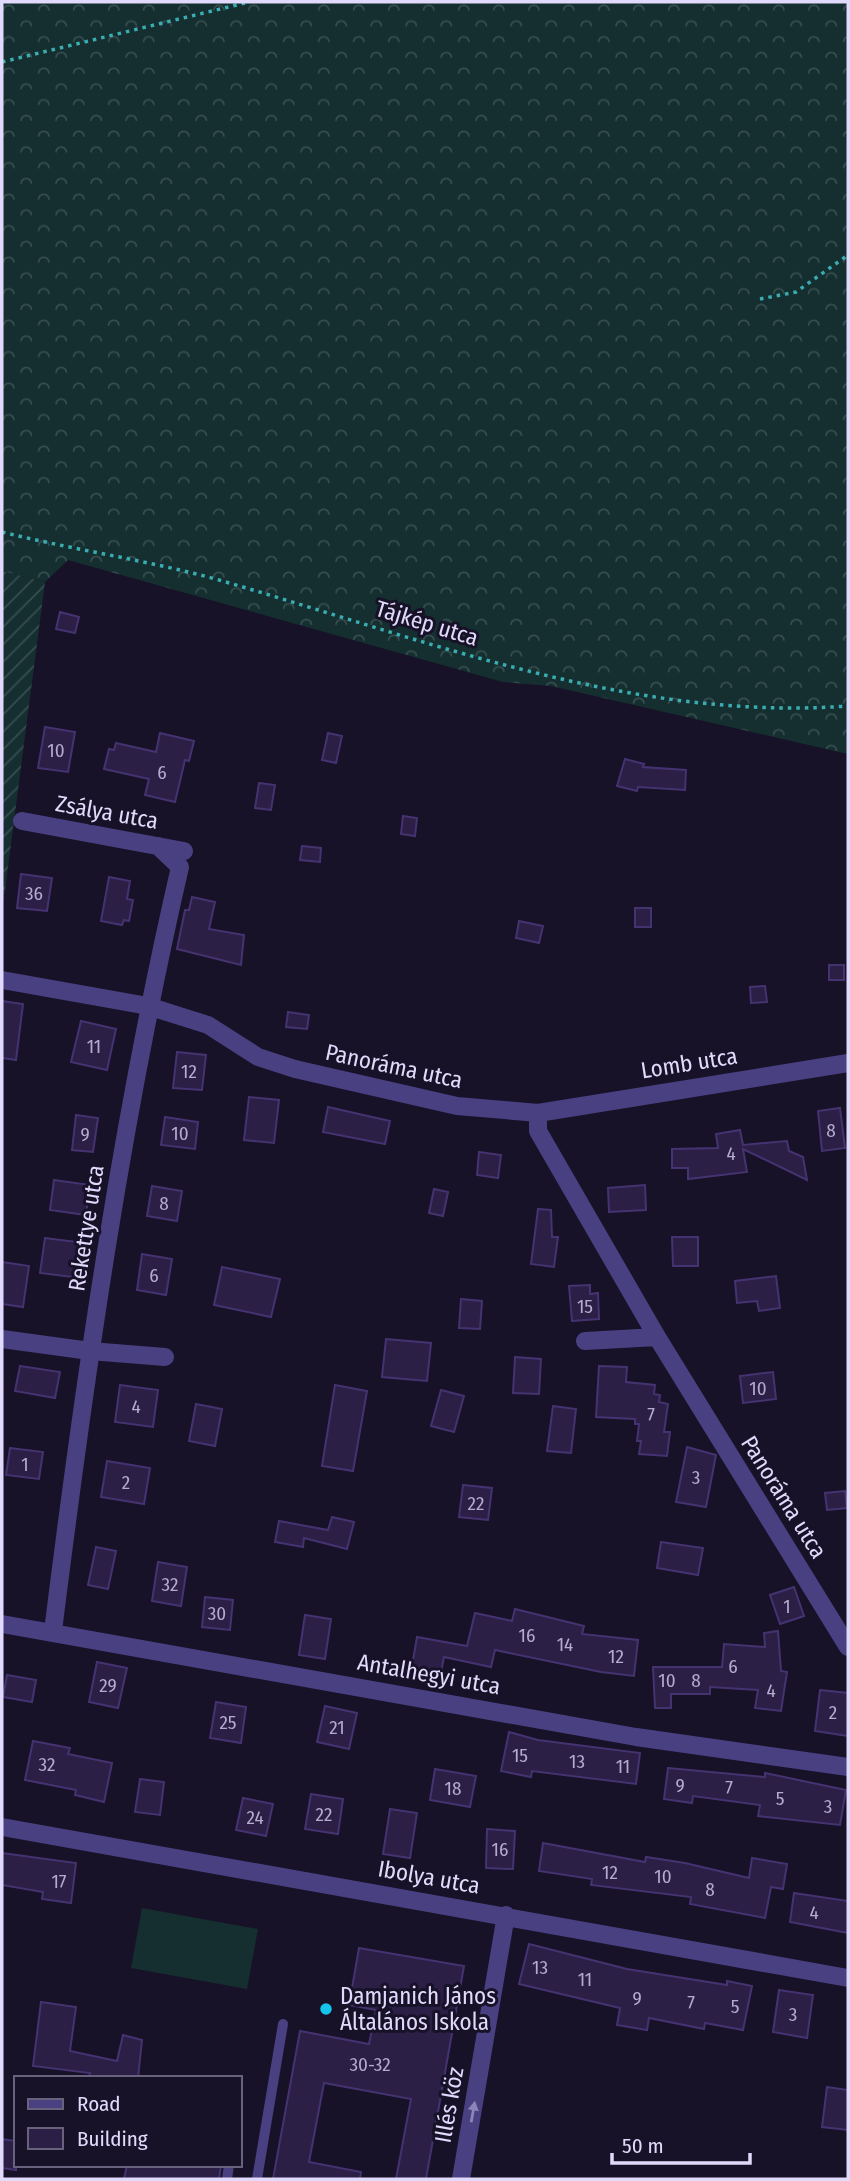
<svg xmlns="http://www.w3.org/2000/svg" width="850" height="2181" font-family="'Fira Sans Condensed',sans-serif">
<defs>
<pattern id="forest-crowns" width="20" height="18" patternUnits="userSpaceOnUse" patternTransform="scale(1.75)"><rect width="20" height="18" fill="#152f30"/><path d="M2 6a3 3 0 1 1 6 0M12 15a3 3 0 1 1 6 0" fill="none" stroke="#374d4f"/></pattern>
<pattern id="garden-furrows" width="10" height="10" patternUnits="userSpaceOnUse" patternTransform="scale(1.75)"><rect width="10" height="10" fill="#152f30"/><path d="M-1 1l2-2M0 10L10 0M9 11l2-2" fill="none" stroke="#374d4f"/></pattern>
</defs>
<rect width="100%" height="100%" fill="#171227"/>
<path fill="url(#forest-crowns)" d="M2,2H848V754L551,686L503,682L68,560L45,582L2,571Z"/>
<path fill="url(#garden-furrows)" d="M2,571L45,582L2,913Z"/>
<path fill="#152f30" d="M142,1908L258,1929L247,1989L131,1968Z"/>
<path fill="#2b1f46" stroke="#453371" stroke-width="2" d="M60,612L79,617L75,633L56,629Z
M45,727L75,732L68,772L38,768Z
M160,733L194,741L189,761L185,760L175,802L145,795L149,779L104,769L109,749L114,750L116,743L156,752Z
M328,733L342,736L336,763L322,760Z
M625,759L644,764L643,767L686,770L685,790L638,787L637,791L617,786Z
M259,783L275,785L271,810L255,808Z
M403,816L417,818L415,836L401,834Z
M302,846L321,848L320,862L300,860Z
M21,874L52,878L47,911L17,908Z
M109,877L130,881L127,899L133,900L129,921L124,920L122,925L101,921Z
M192,897L215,902L209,929L244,935L241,965L177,949L185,910H189Z
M635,908H651V927H635Z
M519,921L543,926L539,943L516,938Z
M829,965H844V980H829Z
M765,986L767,1002L751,1003L750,987Z
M2,1001L23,1004L16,1060L2,1058Z
M288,1012L309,1015L307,1029L286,1027Z
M81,1021L116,1029L107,1070L71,1062Z
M177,1052L206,1055L202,1090L173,1088Z
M249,1097L279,1100L274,1143L244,1140Z
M328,1107L390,1121L385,1144L323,1132Z
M840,1108L845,1148L822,1151L818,1111Z
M76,1115L98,1118L93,1152L72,1150Z
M165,1117L198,1122L195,1149L161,1145Z
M740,1130L743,1145L787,1141L789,1151L803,1157L807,1180L743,1149L747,1172L688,1179V1168H672V1149L718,1148L716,1134Z
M479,1152L501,1155L498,1178L477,1175Z
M54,1180L90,1185L86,1215L50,1210Z
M645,1185L646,1210L609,1212L608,1188Z
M152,1186L182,1191L177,1221L147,1216Z
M434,1189L448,1192L443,1216L429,1213Z
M538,1209L551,1210L552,1237H558L554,1267L531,1264Z
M672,1237H698V1266H673Z
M45,1238L85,1243L80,1278L40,1273Z
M142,1254L172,1259L166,1295L137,1290Z
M2,1262L29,1266L23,1307L2,1304Z
M222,1267L280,1279L271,1317L214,1305Z
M776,1276L780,1308L759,1311L757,1301L737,1303L735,1281Z
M590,1285V1294L598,1293L599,1319L572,1321L569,1286Z
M461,1299L482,1301L480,1329L459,1328Z
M386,1339L431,1343L427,1381L382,1377Z
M515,1357L541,1359L539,1394L513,1393Z
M20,1366L60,1372L55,1398L15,1391Z
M599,1366L627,1367L626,1382L655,1385L654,1394L660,1395L659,1402L668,1404L664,1432H670L667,1456L639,1454L641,1441H637L639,1424H635V1419L596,1417Z
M773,1372L776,1399L743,1403L740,1376Z
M120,1385L158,1390L153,1427L115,1422Z
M335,1385L367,1391L353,1471L322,1466Z
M441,1390L464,1396L454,1432L431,1426Z
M196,1404L222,1409L215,1446L189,1441Z
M553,1406L576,1409L571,1453L547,1451Z
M687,1447L716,1455L706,1507L676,1502Z
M10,1448L43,1452L39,1479L6,1475Z
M107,1461L150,1468L144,1504L101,1497Z
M463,1485L492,1488L488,1520L459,1517Z
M845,1491L847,1508L827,1510L825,1493Z
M332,1517L354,1522L347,1549L304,1538L303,1547L275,1542L279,1521L328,1530Z
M661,1542L703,1548L698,1575L657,1568Z
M96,1547L116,1551L108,1589L88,1585Z
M158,1562L187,1567L181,1606L152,1601Z
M794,1587L804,1616L780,1624L770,1595Z
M205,1597L233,1600L230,1630L202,1627Z
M515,1609L584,1626L582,1634L638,1640L634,1676L601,1672L495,1650L491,1667L444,1657L441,1672L412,1666L417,1637L467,1646L475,1613L512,1621Z
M305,1615L331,1619L325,1659L299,1655Z
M778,1631L781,1671L787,1672L781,1711L755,1708L758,1690L710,1687V1694H671V1708H655L653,1667H722L724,1644L765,1647L764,1633Z
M97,1662L127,1668L118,1708L89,1702Z
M7,1675L36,1680L32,1702L3,1697Z
M820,1690L848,1693V1736L815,1731Z
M216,1702L246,1707L241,1743L210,1738Z
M325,1706L357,1713L349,1749L317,1742Z
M509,1732L538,1740L640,1753L636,1784L532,1771L531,1777L501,1771Z
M33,1741L70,1748L68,1754L112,1763L104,1802L75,1795L76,1790L25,1780Z
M668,1768L765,1777V1773L846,1790L840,1825L758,1816L760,1805L693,1796L692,1803L664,1799Z
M435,1769L476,1776L470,1807L430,1800Z
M140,1779L164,1782L160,1815L135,1812Z
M311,1794L343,1799L338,1834L305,1829Z
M243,1798L273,1804L266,1836L236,1830Z
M390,1809L417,1813L410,1858L383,1854Z
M487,1829L515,1831L513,1869L486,1868Z
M543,1843L645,1862L646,1857L685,1863L749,1878L752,1858L787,1864L783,1889L771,1887L765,1918L690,1904L691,1897L591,1885L592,1879L539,1871Z
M2,1853L76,1863L71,1903L42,1899L43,1892L2,1885Z
M794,1893L848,1901V1933L790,1922Z
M529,1944L627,1969L727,1985V1981L752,1986L743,2030L705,2023L704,2029L649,2018L647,2030L617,2025L620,2008L519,1984Z
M359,1948L464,1966L426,2179H396L411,2099L324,2083L309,2162L361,2172L360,2179H273L300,2031L369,2044L376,2010L349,2005Z
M779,1990L813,1995L807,2038L773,2032Z
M41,2002L76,2007L70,2051L117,2061L123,2035L142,2040L138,2078H89L90,2073L33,2066Z
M827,2087L848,2090V2130L822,2127Z
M2,2139L16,2141V2170L2,2168Z
M127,2165H221L219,2179H124Z"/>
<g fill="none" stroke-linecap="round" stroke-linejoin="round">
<path stroke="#39adb1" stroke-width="3.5" stroke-dasharray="3.5 5" stroke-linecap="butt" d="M2,62L249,2
M760,299L796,292L848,255
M2,532C74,550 147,560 219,580C423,639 631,722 848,706"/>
<path stroke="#494082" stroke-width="10" d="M227,2179L229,2165
M257,2179L283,2024"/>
<path stroke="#494082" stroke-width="18" d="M22,821L184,851
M2,980L148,1006L208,1025L258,1057L295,1069L457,1106L538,1113L848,1063
M538,1113V1131L657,1337L848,1647
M2,1339L90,1351L165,1357
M585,1341L657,1337
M2,1624L636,1737L848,1767
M53,1631C85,1375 122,1118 180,867L158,846
M2,1827L848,1978
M461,2179L506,1915"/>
</g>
<defs><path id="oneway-solid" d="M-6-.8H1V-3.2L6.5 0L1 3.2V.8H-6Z" transform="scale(1.75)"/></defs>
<use fill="#8d85b9" href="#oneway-solid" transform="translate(473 2112) rotate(-80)"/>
<circle fill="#15c4ed" stroke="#171227" stroke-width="2.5" cx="326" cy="2009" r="7"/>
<g text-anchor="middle" stroke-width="6" stroke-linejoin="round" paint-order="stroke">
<g font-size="19" fill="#b4abce">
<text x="56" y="757">10</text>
<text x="162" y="779">6</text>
<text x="34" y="900">36</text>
<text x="94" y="1053">11</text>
<text x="189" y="1078">12</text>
<text x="831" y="1137">8</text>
<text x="180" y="1140">10</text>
<text x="85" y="1141">9</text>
<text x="731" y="1160">4</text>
<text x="164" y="1210">8</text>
<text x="154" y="1282">6</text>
<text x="585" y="1313">15</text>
<text x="758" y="1395">10</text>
<text x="136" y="1413">4</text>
<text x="651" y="1421">7</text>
<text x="25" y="1471">1</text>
<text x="696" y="1484">3</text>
<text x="126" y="1489">2</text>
<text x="476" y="1510">22</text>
<text x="170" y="1591">32</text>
<text x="787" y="1613">1</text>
<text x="217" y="1620">30</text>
<text x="527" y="1642">16</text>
<text x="565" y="1651">14</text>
<text x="616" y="1663">12</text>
<text x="733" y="1673">6</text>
<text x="667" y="1687">10</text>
<text x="696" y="1687">8</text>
<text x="108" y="1692">29</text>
<text x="771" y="1697">4</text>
<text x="833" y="1719">2</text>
<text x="228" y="1729">25</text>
<text x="337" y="1734">21</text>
<text x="520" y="1762">15</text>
<text x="577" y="1768">13</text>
<text x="47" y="1771">32</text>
<text x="623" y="1773">11</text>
<text x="680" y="1792">9</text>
<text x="729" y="1794">7</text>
<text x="453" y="1795">18</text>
<text x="780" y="1805">5</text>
<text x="828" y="1813">3</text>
<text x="324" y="1821">22</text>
<text x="255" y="1824">24</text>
<text x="500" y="1856">16</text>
<text x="610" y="1879">12</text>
<text x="663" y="1883">10</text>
<text x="59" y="1888">17</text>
<text x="710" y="1896">8</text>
<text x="814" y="1919">4</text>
<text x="540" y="1974">13</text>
<text x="585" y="1986">11</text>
<text x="637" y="2005">9</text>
<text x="691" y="2009">7</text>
<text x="735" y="2013">5</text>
<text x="793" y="2021">3</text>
<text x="370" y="2071">30-32</text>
</g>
<g font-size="23" fill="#e1dafc" stroke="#171227">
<text transform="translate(427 623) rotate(17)" y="8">Tájkép utca</text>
<text transform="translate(107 812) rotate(10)" y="8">Zsálya utca</text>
<text transform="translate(689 1063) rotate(-9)" y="8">Lomb utca</text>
<text transform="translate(394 1066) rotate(12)" y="8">Panoráma utca</text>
<text transform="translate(86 1228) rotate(-81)" y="8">Rekettye utca</text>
<text transform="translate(784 1497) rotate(58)" y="8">Panoráma utca</text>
<text transform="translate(429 1674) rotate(10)" y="8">Antalhegyi utca</text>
<text transform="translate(429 1877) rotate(10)" y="8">Ibolya utca</text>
<text transform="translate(449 2105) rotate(-80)" y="8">Illés köz</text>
</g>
<g font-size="23" fill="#e1dafc" stroke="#171227" text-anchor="start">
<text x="340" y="2004">Damjanich János<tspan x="340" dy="26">Általános Iskola</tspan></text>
</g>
</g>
<rect width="850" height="2181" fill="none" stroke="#e1dafc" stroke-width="7"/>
<rect x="14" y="2076" width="228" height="91" fill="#171227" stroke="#68627c" stroke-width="2"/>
<rect x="28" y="2099" width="35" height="10" fill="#494082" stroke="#68627c" stroke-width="2"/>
<text x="77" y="2111" font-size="21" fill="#e1dafc">Road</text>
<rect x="28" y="2128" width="35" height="21" fill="#2b1f46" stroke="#68627c" stroke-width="2"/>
<text x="77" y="2146" font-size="21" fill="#e1dafc">Building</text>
<path d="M612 2153v10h138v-10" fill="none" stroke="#e1dafc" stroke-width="3.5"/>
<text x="622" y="2153" font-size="21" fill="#e1dafc" stroke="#171227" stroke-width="5" paint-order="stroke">50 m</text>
</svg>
